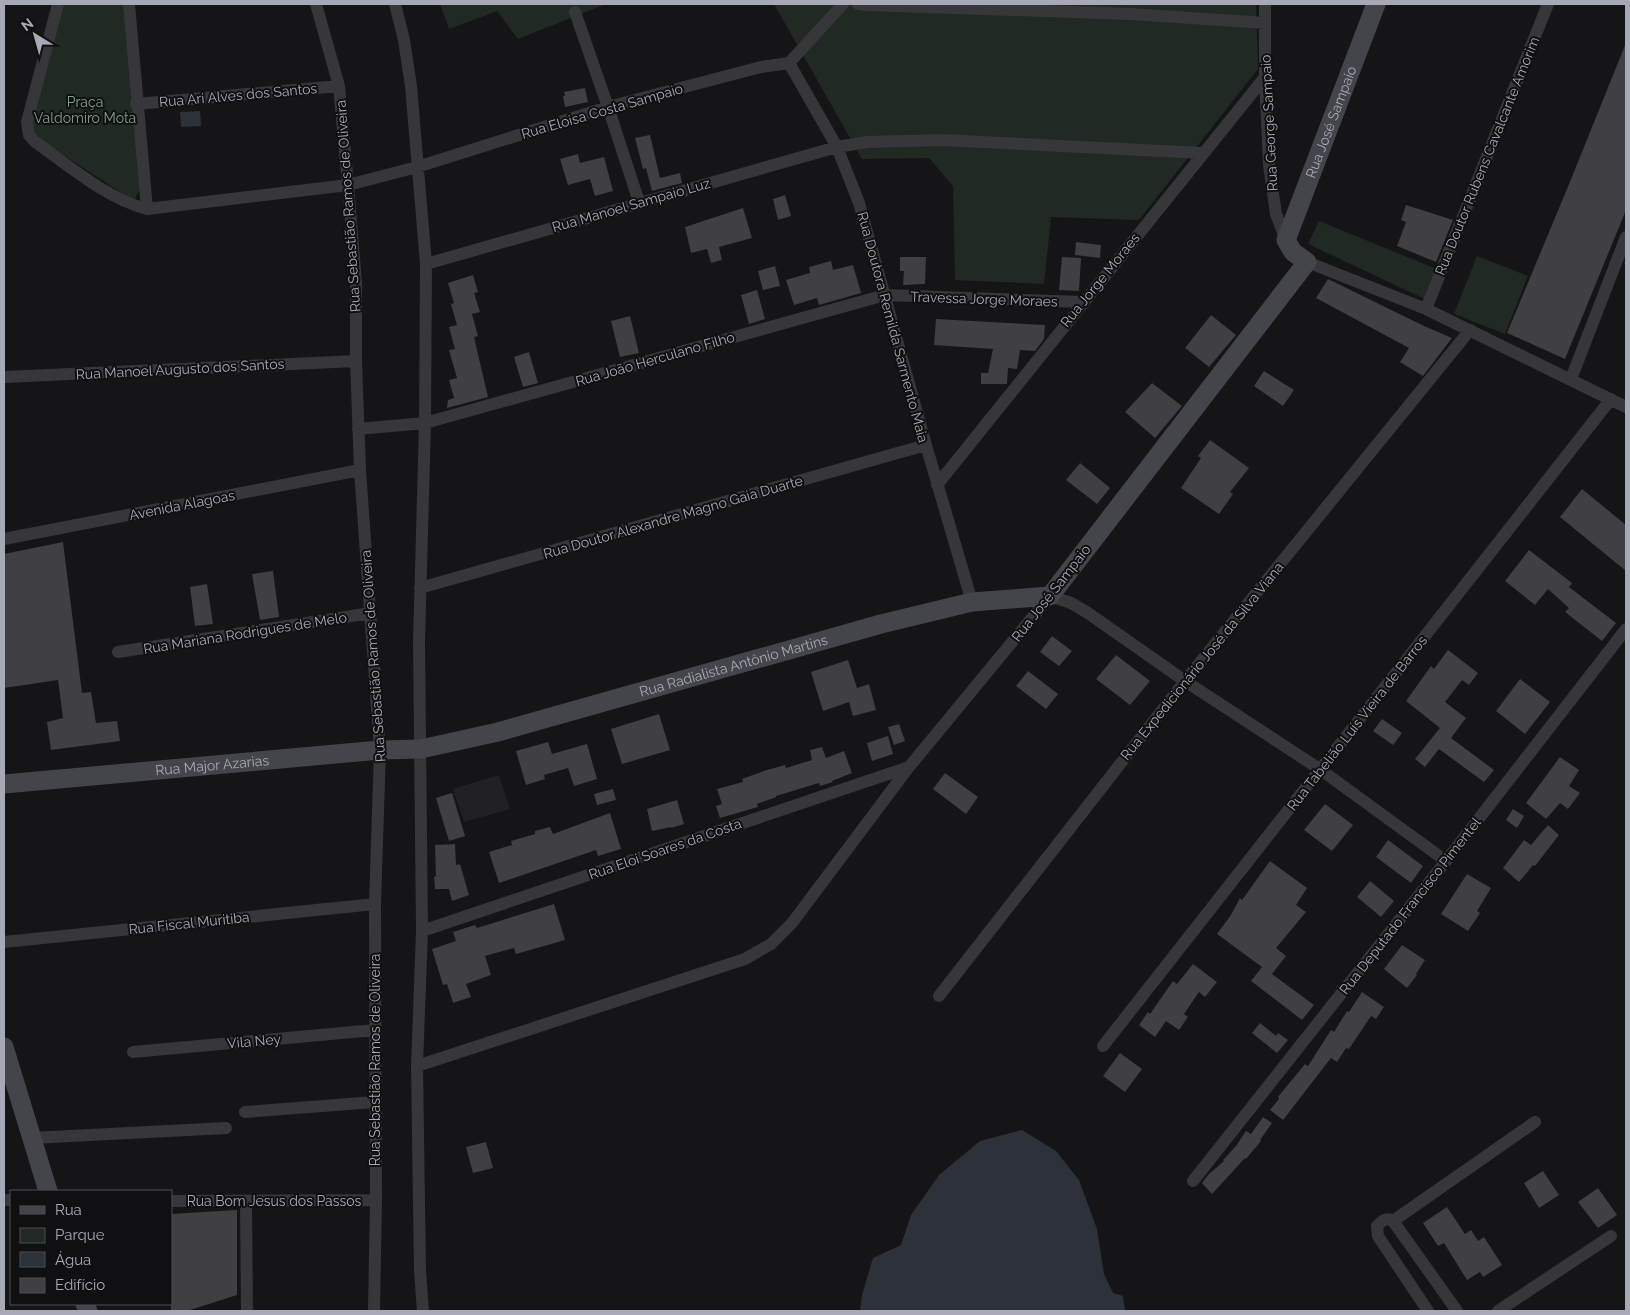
<svg xmlns="http://www.w3.org/2000/svg" width="1630" height="1315" font-family="Raleway,sans-serif">
<rect width="100%" height="100%" fill="#151517"/>
<path fill="#212123" d="M499,775L510,809L464,822L453,789Z"/>
<path fill="#212923" d="M61,4H127L143,183L134,201L30,133Z
M440,4H606L518,39L497,11L449,29Z
M774,4H1256L1258,69L1139,220L1051,217L1044,284L955,280L953,186L929,158L862,159Z
M1319,221L1439,270L1427,300L1308,244Z
M1477,256L1528,276L1505,334L1454,314Z"/>
<path fill="#2c313a" d="M200,111L201,126L181,127L180,112Z
M1022,1130L1056,1151L1079,1180L1097,1229L1104,1274L1113,1293L1123,1296L1125,1311H860L862,1295L873,1258L901,1245L911,1215L939,1175L980,1141Z"/>
<path fill="#3f3f44" d="M1626,43V210L1565,359L1507,333L1567,189Z
M585,88L588,102L565,107L563,96H565L564,92Z
M650,135L660,178L680,173L682,183L652,191L646,168L643,169L635,138Z
M578,154L580,163L604,157L613,191L595,196L590,179L568,185L560,159Z
M785,195L791,216L778,220L773,199Z
M1406,205L1453,220L1436,262L1397,246L1406,222L1401,220Z
M743,208L752,238L719,247L722,260L711,263L707,249L691,253L685,227Z
M1076,242L1101,245L1100,258L1075,255Z
M900,257H926L925,284L903,285L904,271H900Z
M1062,257L1081,258L1079,291L1059,290Z
M831,261L833,270L853,265L861,293L819,305L817,298L794,305L786,280L810,273L809,267Z
M775,266L780,286L763,290L758,271Z
M473,275L478,292L474,293L480,312L472,314L478,336L474,337L488,397L447,408L448,400L454,398L449,380L457,378L449,350L455,349L449,327L457,325L451,304L454,303L448,283Z
M1328,279L1424,326L1452,338L1423,376L1400,362L1409,348L1316,298Z
M757,290L765,319L749,324L741,295Z
M1211,315L1236,335L1209,367L1185,348Z
M630,316L639,353L620,357L611,321Z
M936,319L1045,325L1044,339L1035,351L1020,350L1017,369L1008,368L1007,384H981V373H988L993,349L934,345Z
M529,352L538,383L523,387L514,357Z
M1264,371L1294,390L1283,406L1254,386Z
M1152,383L1182,406L1155,438L1125,412Z
M1210,440L1249,468L1230,492L1233,494L1219,514L1181,488L1201,458L1198,456Z
M1080,463L1110,488L1097,504L1066,480Z
M1582,489L1626,525V571L1560,517Z
M63,542L82,693L91,692L96,723L117,721L120,741L51,750L47,722L63,718L58,680L4,688V554Z
M1529,550L1572,583L1569,587L1616,623L1602,641L1565,612L1569,608L1548,589L1535,605L1505,581Z
M273,571L279,617L260,620L252,574Z
M207,584L213,624L195,626L190,587Z
M1052,636L1072,651L1059,666L1040,652Z
M1448,650L1478,673L1469,685L1462,680L1445,702L1466,718L1451,738L1494,770L1484,782L1439,749L1425,767L1415,759L1440,728L1406,701L1431,666L1434,669Z
M1116,655L1150,681L1130,705L1096,679Z
M848,660L857,688L869,684L876,710L853,716L849,702L823,711L811,672Z
M1028,671L1058,694L1046,709L1016,686Z
M1520,679L1550,702L1525,734L1496,711Z
M659,714L670,750L622,764L611,729Z
M1382,719L1402,733L1393,745L1373,731Z
M899,724L905,741L894,745L888,727Z
M888,736L893,754L872,761L867,743Z
M548,742L552,754L587,744L597,779L574,786L568,768L544,775L545,779L526,785L516,751Z
M822,747L826,758L844,751L852,773L832,781L833,782L820,786L819,783L776,796V797L757,804L758,807L720,818L716,806L722,804L717,789L743,782L742,779L767,770L785,765L786,768L812,760L810,750Z
M1560,757L1579,770L1569,786L1580,793L1568,809L1560,803L1546,819L1526,803Z
M945,773L978,797L966,814L933,789Z
M613,789L616,800L597,805L594,794Z
M452,793L465,836L449,841L436,798Z
M677,800L684,824L671,828V827L652,831L647,809Z
M1325,804L1353,825L1332,851L1304,830Z
M1513,809L1524,816L1517,828L1506,820Z
M610,813L621,849L598,856L596,850L499,883L489,852L512,845L511,841L535,834V831L550,827L553,834Z
M1548,825L1559,835L1535,866L1533,865L1519,882L1503,868L1524,840L1531,845Z
M1388,840L1423,866L1411,883L1376,857Z
M455,844L456,865L460,864L469,895L452,901L449,889H435L434,877L436,876L435,845Z
M1270,861L1307,888L1296,905L1306,912L1276,948L1286,956L1272,974L1314,1005L1302,1020L1251,981L1262,967L1217,934L1231,915L1240,898L1242,900Z
M1467,874L1491,888L1477,911L1480,913L1468,931L1441,914Z
M1370,881L1394,901L1381,917L1357,897Z
M554,904L565,940L516,954L514,948L485,956L491,975L466,984L471,997L453,1003L447,984L443,985L432,949L456,941L453,932L475,925L477,928Z
M1402,945L1425,960L1416,974L1417,975L1407,988L1384,969Z
M1193,964L1217,982L1205,997L1199,992L1184,1014L1188,1017L1179,1030L1166,1021L1155,1037L1139,1025L1148,1012L1150,1014L1173,981L1177,984Z
M1362,992L1384,1007L1376,1019L1371,1016L1349,1049L1346,1048L1337,1062L1331,1058L1283,1120L1270,1110L1279,1099L1278,1097L1305,1064L1308,1066L1331,1030L1334,1032L1347,1011L1349,1012Z
M1260,1023L1276,1036L1278,1033L1288,1040L1277,1053L1252,1033Z
M1120,1053L1142,1069L1125,1092L1103,1076Z
M1263,1117L1272,1123L1260,1140L1261,1141L1246,1159L1245,1158L1212,1194L1202,1183L1209,1174L1224,1161L1223,1160L1236,1146L1246,1131L1251,1134Z
M486,1142L493,1168L473,1173L466,1147Z
M1543,1171L1559,1195L1539,1208L1524,1183Z
M1598,1188L1617,1215L1598,1228L1578,1202Z
M1447,1207L1465,1234L1471,1230L1478,1241L1484,1237L1502,1265L1483,1277L1480,1272L1467,1280L1444,1243L1438,1246L1423,1223Z
M237,1210V1295L187,1311H171V1214Z"/>
<g fill="none" stroke-linecap="round" stroke-linejoin="round">
<path stroke="#36363b" stroke-width="12" d="M58,4L27,122L29,135L34,141C68,165 107,199 147,209L348,185L417,167L608,107L761,67L789,63
M129,4L147,209
M316,4L339,86L348,185L356,283V361L360,470L380,750L375,904L376,1200L374,1311
M395,4L404,40L411,86L426,264L425,423L419,642L422,931L417,1066L420,1271L423,1311
M858,4L867,5L1131,14L1265,23
M1265,4V77L1269,165L1276,214L1286,240
M575,12L608,107L639,202
M789,63L837,147L859,203L926,445L972,602
M789,63L843,4
M136,104L339,86
M1307,262L1426,309L1626,407
M426,264L837,147L867,142L942,140L1203,153
M1426,309L1548,4
M4,377L356,361
M1571,379L1626,237
M358,429L425,423L885,295L1083,302
M937,485L1265,77
M4,539L360,470
M420,588L926,445
M118,652L371,613
M422,931L909,767
M4,942L375,904
M939,996L1185,681L1470,330
M1103,1046L1611,399
M133,1052L375,1030
M417,1066L745,959L771,944L792,923L909,767L1050,596L1071,603L1088,613L1185,681L1321,770L1446,861
M245,1112L375,1102
M32,1138L226,1128
M1193,1181L1446,861L1626,629
M4,1200H11
M171,1201L376,1200
M246,1201L247,1311
M1393,1221L1457,1311
M1428,1311L1378,1236L1377,1226C1382,1221 1386,1217 1393,1221L1535,1122
M1498,1311L1611,1236"/>
<g stroke="#44454b" stroke-width="19">
<path id="s1" d="M4,784L380,750L421,749L498,732L881,624L972,602L1050,596L1307,262L1293,252L1286,240L1376,4"/>
<path d="M4,1047L48,1191"/>
<path d="M85,1304L88,1311"/>
</g>
</g>
<g text-anchor="middle" stroke-width="4" stroke-linejoin="round" paint-order="stroke">
<g font-size="14" fill="#a7a9b6" stroke="#101012">
<text transform="translate(238 95) rotate(-5)" y="5">Rua Ari Alves dos Santos</text>
<text transform="translate(602 111) rotate(-16)" y="5">Rua Eloisa Costa Sampaio</text>
<text dy="5" stroke="none"><textPath href="#s1" startOffset="1646">Rua José Sampaio</textPath></text>
<text transform="translate(1269 123) rotate(-93)" y="5">Rua George Sampaio</text>
<text transform="translate(1487 156) rotate(-68)" y="5">Rua Doutor Rubens Cavalcante Amorim</text>
<text transform="translate(631 205) rotate(-16)" y="5">Rua Manoel Sampaio Luz</text>
<text transform="translate(348 206) rotate(-94)" y="5">Rua Sebastião Ramos de Oliveira</text>
<text transform="translate(1100 280) rotate(-51)" y="5">Rua Jorge Moraes</text>
<text transform="translate(984 299) rotate(2)" y="5">Travessa Jorge Moraes</text>
<text transform="translate(893 327) rotate(75)" y="5">Rua Doutora Remilda Sarmento Maia</text>
<text transform="translate(655 359) rotate(-16)" y="5">Rua João Herculano Filho</text>
<text transform="translate(180 369) rotate(-3)" y="5">Rua Manoel Augusto dos Santos</text>
<text transform="translate(182 505) rotate(-11)" y="5">Avenida Alagoas</text>
<text transform="translate(673 517) rotate(-16)" y="5">Rua Doutor Alexandre Magno Gaia Duarte</text>
<text transform="translate(1051 593) rotate(-52)" y="5">Rua José Sampaio</text>
<text transform="translate(245 633) rotate(-9)" y="5">Rua Mariana Rodrigues de Melo</text>
<text transform="translate(373 656) rotate(-94)" y="5">Rua Sebastião Ramos de Oliveira</text>
<text transform="translate(1202 661) rotate(-51)" y="5">Rua Expedicionário José da Silva Viana</text>
<text dy="5" stroke="none"><textPath href="#s1" startOffset="742">Rua Radialista Antônio Martins</textPath></text>
<text transform="translate(1357 723) rotate(-52)" y="5">Rua Tabelião Luís Vieira de Barros</text>
<text dy="5" stroke="none"><textPath href="#s1" startOffset="209">Rua Major Azarias</textPath></text>
<text transform="translate(665 849) rotate(-19)" y="5">Rua Eloi Soares da Costa</text>
<text transform="translate(1410 906) rotate(-52)" y="5">Rua Deputado Francisco Pimentel</text>
<text transform="translate(189 923) rotate(-6)" y="5">Rua Fiscal Muritiba</text>
<text transform="translate(254 1041) rotate(-5)" y="5">Vila Ney</text>
<text transform="translate(375 1060) rotate(-90)" y="5">Rua Sebastião Ramos de Oliveira</text>
<text x="274" y="1206">Rua Bom Jesus dos Passos</text>
</g>
<g font-size="14" fill="#7fa087" stroke="#101012">
<text x="85" y="107">Praça<tspan x="85" dy="16">Valdomiro Mota</tspan></text>
</g>
</g>
<rect width="1630" height="1315" fill="none" stroke="#a7a9b6" stroke-width="10"/>
<rect x="10" y="1190" width="162" height="115" fill="#101012" stroke="#4c4d54"/>
<rect x="20" y="1206" width="25" height="8" fill="#44454b" stroke="#4c4d54"/>
<text x="55" y="1215" font-size="15" fill="#a7a9b6">Rua</text>
<rect x="20" y="1228" width="25" height="15" fill="#212923" stroke="#4c4d54"/>
<text x="55" y="1240" font-size="15" fill="#a7a9b6">Parque</text>
<rect x="20" y="1252" width="25" height="15" fill="#2c313a" stroke="#4c4d54"/>
<text x="55" y="1265" font-size="15" fill="#a7a9b6">Água</text>
<rect x="20" y="1278" width="25" height="15" fill="#3f3f44" stroke="#4c4d54"/>
<text x="55" y="1290" font-size="15" fill="#a7a9b6">Edifício</text>
<g transform="translate(35 35) rotate(323)" stroke="#101012" stroke-width="4" paint-order="stroke">
<path d="M0-4L9 19L0 12L-9 19Z" fill="#a7a9b6"/>
<text y="-8" font-size="14" font-weight="bold" text-anchor="middle" fill="#a7a9b6">N</text>
</g>
</svg>
